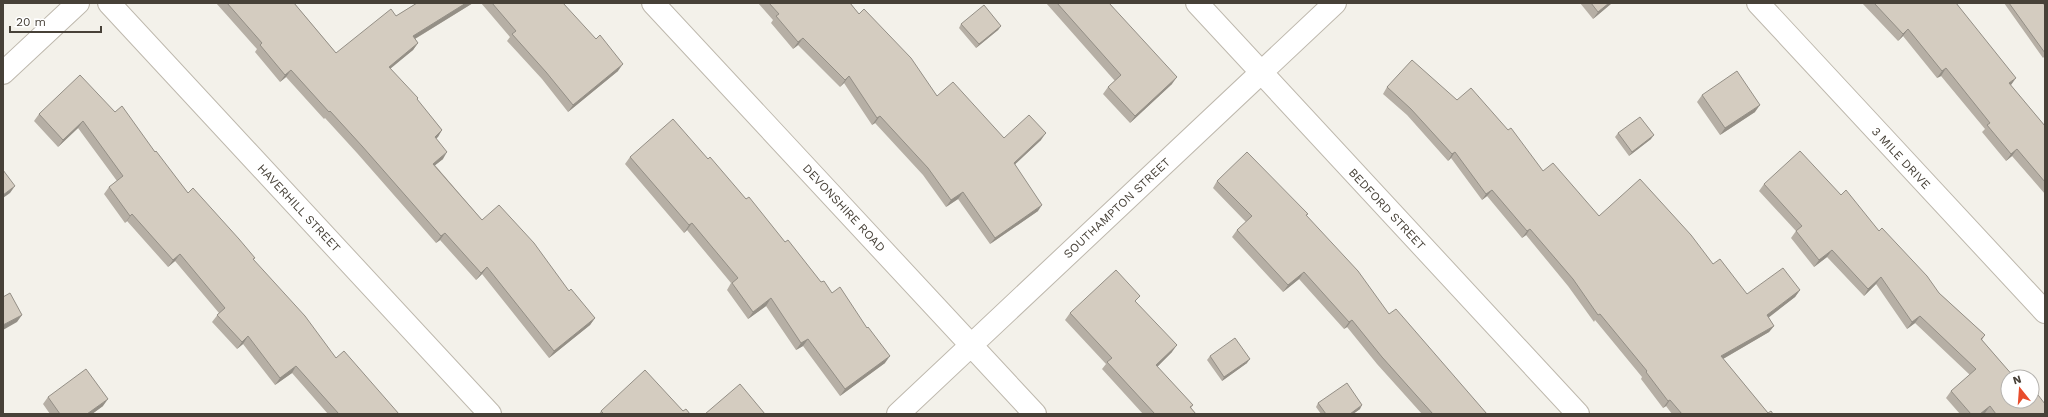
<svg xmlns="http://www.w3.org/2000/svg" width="2048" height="417" font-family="'Work Sans',sans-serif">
<rect width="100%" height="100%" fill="#f3f1ea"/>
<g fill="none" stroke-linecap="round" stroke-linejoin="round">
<defs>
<path id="minor" d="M109,3L490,414
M653,3L1035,414
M1197,3L1578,414
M1758,3L2045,312
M3,73L78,3
M898,414L1335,3"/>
</defs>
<use href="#minor" stroke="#beb8ad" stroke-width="24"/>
<use href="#minor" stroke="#fff" stroke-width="22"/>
</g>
<path fill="#b6afa5" d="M216,3H294L336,53L417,3H473L415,39L418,43L413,50L390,68L442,130L436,139L443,159L435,165L482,220L569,291L595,318L590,325L549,358L482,274L476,280L440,240L436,243L357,153L325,118L324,119L286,77L280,82L255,52L257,49Z
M481,3H563L618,71L568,112L542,79L507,41L510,37Z
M758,3H850L859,14L937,96L1004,138L1041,140L1015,164L1038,211L990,244L958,199L946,207L923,175L875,123L872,125L844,83L840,87L798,45L793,49L771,23L773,20Z
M1046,3H1109L1172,84L1130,123L1103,94L1108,87L1115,81Z
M1580,3H1612L1593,19Z
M1862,3H1956L2011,85H2010L2045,126V194L2012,156L2006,161L1982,132L1985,129L1941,76L1937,78L1903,36L1898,41Z
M2004,3H2043L2045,6V56L2043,58Z
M961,24L1001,26L998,30L976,48L959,28Z
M1387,87L1457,100L1543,171L1599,216L1713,264L1747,294L1800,290L1795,297L1768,317L1774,326L1769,332L1723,359L1768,413L1773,414H1672L1666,406L1663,408L1641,379L1642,377L1595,320L1594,322L1568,286L1526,235L1522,238L1487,196L1482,200L1451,158L1448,161L1407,115L1383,94Z
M1702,95L1755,112L1720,135L1697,102Z
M115,112L155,152L188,193L253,260L336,358L399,414H328L292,373L275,385L243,344L237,349L212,322L219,313L175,261L168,267L127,221L125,223L104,194L109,187L117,181L78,128L58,147L34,121L39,114Z
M1618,133L1651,139L1629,156L1615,137Z
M630,157L708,159L746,199L821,282L832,293L885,363L840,396L803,346L796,350L766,306L748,319L727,290L731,283L687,230L684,233L625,164Z
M1217,181L1308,214L1306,215L1389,314L1487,414H1422L1377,364L1347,327L1344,329L1299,279L1283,292L1232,237L1237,230L1246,222L1213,188Z
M1764,184L1841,195L1879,231L1939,293L1985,335L1982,340L2045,414H1986L1985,413L1983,414H1960L1946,398L1951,391L1970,375L1915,323L1907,329L1876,284L1864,296L1827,257L1814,267L1791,238L1796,231L1759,191Z
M1136,302L1172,352L1157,367L1193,405L1191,408L1196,414H1143L1102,369L1106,364L1065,320L1070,313Z
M1210,356L1247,363L1222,381L1207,360Z
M48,397L103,406L92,414H50L43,404Z
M1318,403L1360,409L1353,414H1321L1316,407Z
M601,411H683L690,414H599Z"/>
<path fill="#948f86" d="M466,3H473L408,43L413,36Z
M1609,3H1612L1593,19L1598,12Z
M1001,26L998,30L976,48L979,44Z
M1908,29L1903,36L1898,41L1903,34Z
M803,38L798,45L793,49L798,42Z
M418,43L413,50L384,74L389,67Z
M623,64L618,71L568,112L573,105Z
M1946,68L1941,76L1937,78L1942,71Z
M291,70L286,77L280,82L285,75Z
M849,76L844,83L840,87L845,80Z
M1177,77L1172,84L1130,123L1135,116Z
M2016,78L2011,85L2004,90L2009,83Z
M1760,105L1755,112L1720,135L1725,128Z
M880,116L875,123L872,125L877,118Z
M83,121L78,128L58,147L63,140Z
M442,130L438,137L430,144L435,137Z
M1046,133L1041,140L1009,170L1014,163Z
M1654,135L1651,139L1629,156L1632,152Z
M2017,149L2012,156L2006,161L2011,154Z
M447,152L443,159L429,170L433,164Z
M1455,152L1451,158L1448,161L1452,154Z
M15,186L10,193L3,198V195Z
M1492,190L1487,196L1482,200L1486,194Z
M963,192L958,199L946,207L951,200Z
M1042,205L1038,211L990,244L995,238Z
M132,214L127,221L125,223L130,216Z
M692,223L687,230L684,233L689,225Z
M1530,229L1526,235L1522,238L1527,231Z
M445,233L440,240L436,243L441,236Z
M1832,250L1827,257L1814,267L1819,260Z
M180,254L175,261L168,267L173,260Z
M487,267L482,274L476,280L481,273Z
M1304,272L1299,279L1283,292L1288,285Z
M1881,277L1876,284L1864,296L1868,289Z
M1800,290L1795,297L1763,322L1767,315Z
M771,298L766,306L748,319L753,312Z
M22,315L17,322L3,330V325Z
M1920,316L1915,323L1907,329L1912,322Z
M595,318L590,325L549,358L554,351Z
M1352,320L1347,327L1344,329L1349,322Z
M1774,326L1769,332L1716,363L1721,356Z
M248,336L243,344L237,349L242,342Z
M808,339L803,346L796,350L801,343Z
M1177,345L1172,352L1151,373L1156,365Z
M890,356L885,363L840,396L845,389Z
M1250,359L1247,363L1222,381L1224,377Z
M296,366L292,373L275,385L280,378Z
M108,399L103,406L92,414H87Z
M1670,400L1666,406L1663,408L1668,401Z
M1362,405L1360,409L1353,414H1350Z
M1990,406L1985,413L1983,414H1980Z"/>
<path fill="#d4ccc0" stroke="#948f86" d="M227,3H294L336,53L391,9L396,16L417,3H466L413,36L418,43L389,67L418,98L417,99L442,130L435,137L447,152L433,164L482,220L499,205L534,243L569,291L571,289L595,318L554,351L487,267L481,273L445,233L441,236L362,146L330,111L329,112L291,70L285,75L260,45L262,43Z
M492,3H563L596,39L600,35L623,64L573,105L546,72L512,34L516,31Z
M769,3H850L859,14L864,9L911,58L937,96L953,82L1004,138L1029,115L1046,133L1014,163L1042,205L995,238L963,192L951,200L928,168L880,116L877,118L849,76L845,80L803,38L798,42L776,16L779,14Z
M1057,3H1109L1177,77L1135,116L1108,87L1121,75Z
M1591,3H1609L1598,12Z
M1874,3H1956L2016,78L2009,83L2045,126V182L2017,149L2011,154L1987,125L1990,123L1946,68L1942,71L1908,29L1903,34Z
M2009,3H2043L2045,6V53Z
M984,5L1001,26L979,44L961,24Z
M1412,60L1457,100L1471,88L1508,130L1511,128L1543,171L1553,163L1599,216L1640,179L1691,235L1713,264L1720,259L1747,294L1783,268L1800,290L1767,315L1774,326L1721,356L1768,413L1771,411L1773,414H1682L1670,400L1668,401L1646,372L1647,371L1600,314L1598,315L1573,279L1530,229L1527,231L1492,190L1486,194L1455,152L1452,154L1411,109L1387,87Z
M1737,71L1760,105L1725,128L1702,95Z
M80,75L115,112L122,106L155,152L156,151L188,193L193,188L239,239L255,258L253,259L305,316L336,358L344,351L399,414H339L296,366L280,378L248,336L242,342L217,315L225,308L180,254L173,260L132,214L130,216L109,187L123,176L83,121L63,140L39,114Z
M1640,117L1654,135L1632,152L1618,133Z
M673,119L708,159L710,157L746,199L749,197L785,242L788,240L821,282L824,281L832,293L840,287L867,328L868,327L890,356L845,389L808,339L801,343L771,298L753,312L732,283L738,278L692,223L689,225L630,157Z
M1800,151L1841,195L1846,190L1879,231L1882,228L1927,276L1939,293L1985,335L1981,339L2014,377H2008V401H2032V393L2035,391L2045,404V414H1996L1990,406L1980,414H1971L1951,391L1976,369L1920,316L1912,322L1881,277L1868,289L1832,250L1819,260L1796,231L1802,226L1764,184Z
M1247,152L1308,214L1306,215L1358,271L1389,314L1396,309L1487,414H1433L1382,357L1352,320L1349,322L1304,272L1288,285L1237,230L1252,216L1217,181Z
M3,170L15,186L3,195Z
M1116,270L1140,296L1135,301L1177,345L1156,365L1193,405L1190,407L1196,414H1155L1107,362L1112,358L1070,313Z
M10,293L22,315L3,325V297Z
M1235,338L1250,359L1224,377L1210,356Z
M86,369L108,399L87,414H60L48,397Z
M645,370L683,411L686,409L690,414H604L601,411Z
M1347,383L1362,405L1350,414H1326L1318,403Z
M740,384L765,414H705Z"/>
<g text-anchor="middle" stroke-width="3.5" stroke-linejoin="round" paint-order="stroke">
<g font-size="12" fill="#474138" stroke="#fff">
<text transform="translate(1901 158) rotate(47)" y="4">3 MILE DRIVE</text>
<text transform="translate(299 208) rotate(47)" y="4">HAVERHILL STREET</text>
<text transform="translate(844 208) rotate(47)" y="4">DEVONSHIRE ROAD</text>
<text transform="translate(1117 208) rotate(-43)" y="4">SOUTHAMPTON STREET</text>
<text transform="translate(1387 209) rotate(47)" y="4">BEDFORD STREET</text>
</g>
</g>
<rect width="2048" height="417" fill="none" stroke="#474138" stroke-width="8"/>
<g transform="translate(2020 389) rotate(343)"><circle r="19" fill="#ffffff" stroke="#b5b3af"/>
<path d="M0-3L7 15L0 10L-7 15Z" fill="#e84c2c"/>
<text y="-6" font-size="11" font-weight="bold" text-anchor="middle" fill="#474138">N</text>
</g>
<path d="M10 26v6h91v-6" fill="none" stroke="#474138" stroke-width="2"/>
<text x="16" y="26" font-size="12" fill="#474138" stroke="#ffffff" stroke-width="3" paint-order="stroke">20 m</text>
</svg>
